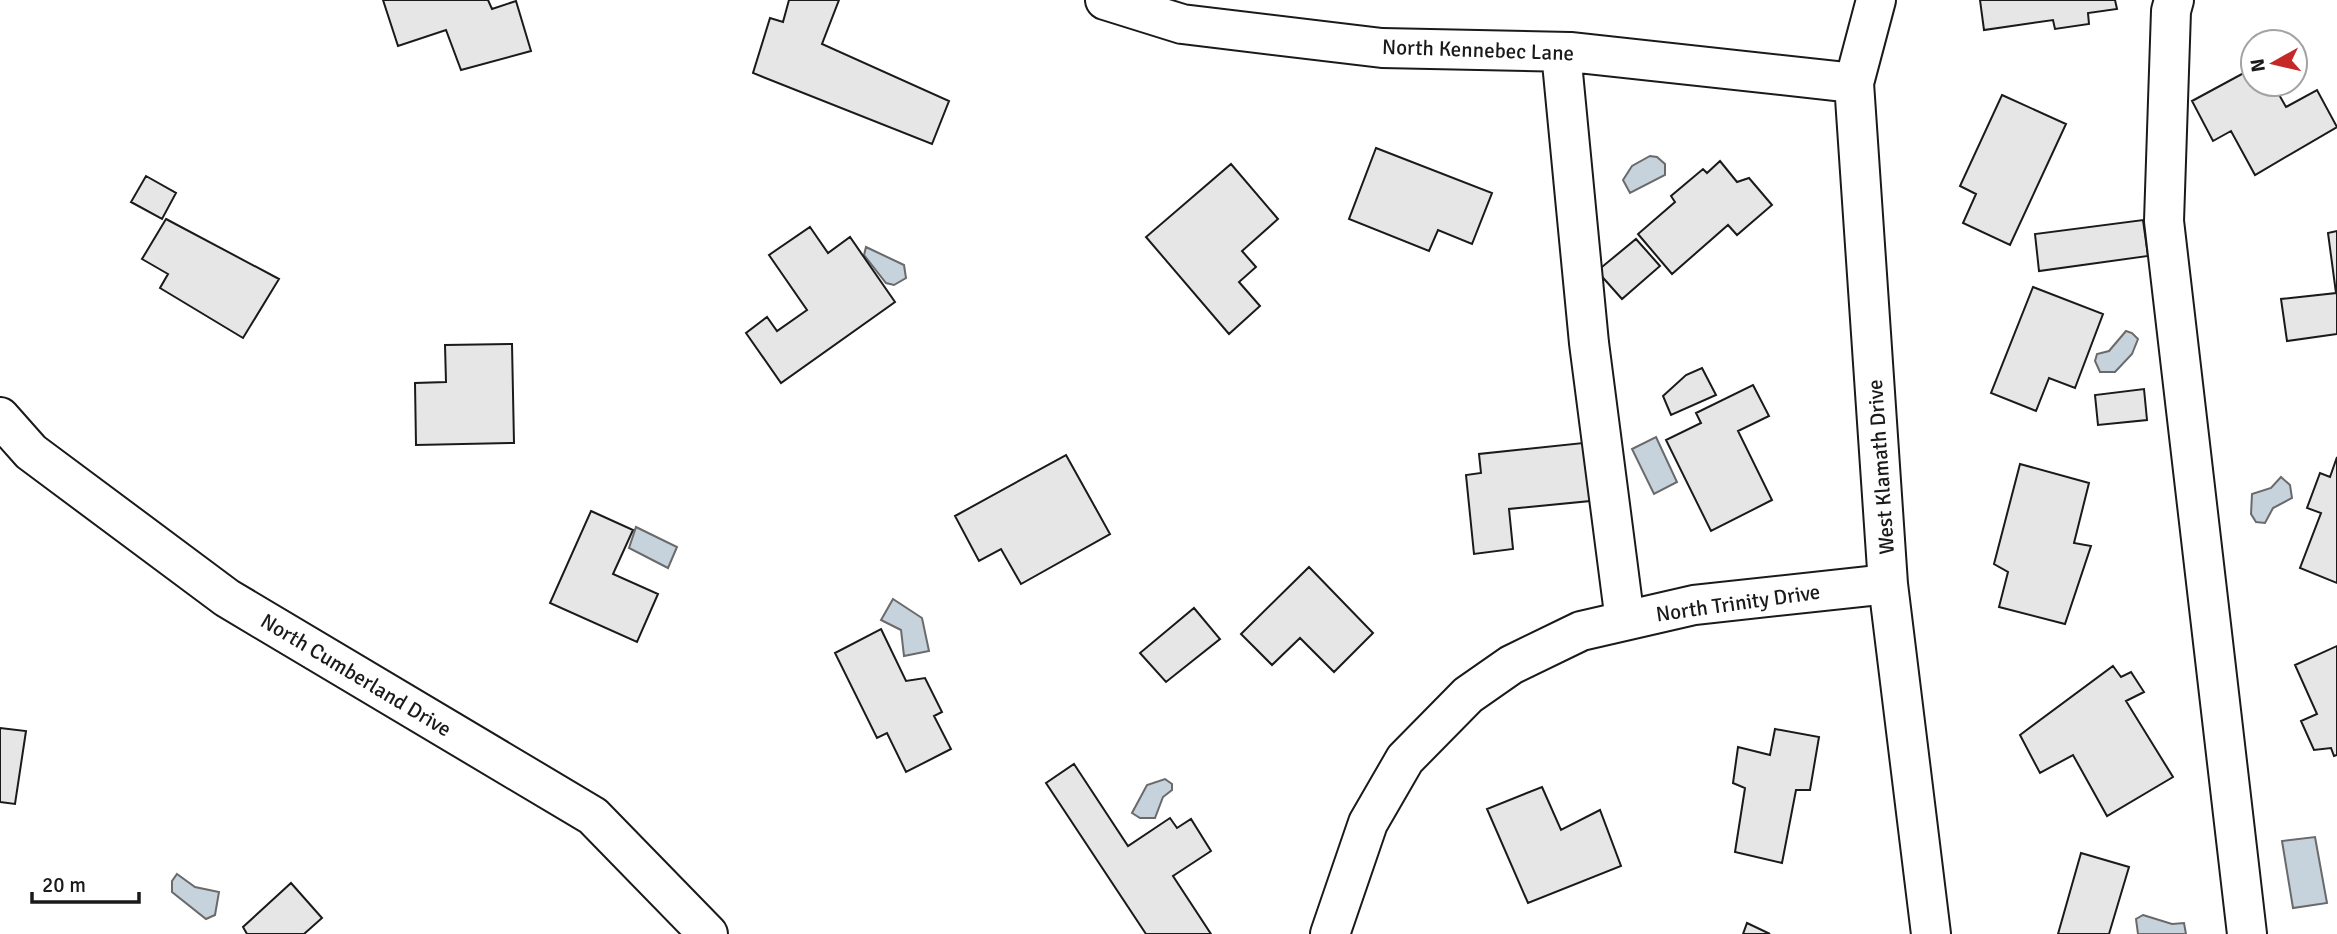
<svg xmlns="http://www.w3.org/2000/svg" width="2337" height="934" font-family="Signika,sans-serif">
<rect width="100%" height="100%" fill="#fff"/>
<path fill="#c6d2dc" stroke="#6a6a6a" stroke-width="2" d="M1650,156L1657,157L1665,164V175L1630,193L1623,180L1632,166Z
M866,247L904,265L906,278L894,285L886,283L864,255Z
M2126,331L2132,333L2138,339L2132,354L2115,372H2100L2095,361L2097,354L2109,351Z
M1656,437L1677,482L1654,494L1632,449Z
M2281,477L2290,485L2292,498L2273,508L2265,523L2256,522L2251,514L2252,494L2271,488Z
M636,527L677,547L668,568L629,548Z
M893,599L922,618L929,651L904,656L901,630L881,620Z
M1165,779L1172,784V790L1163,797L1155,818H1140L1132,813L1147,785Z
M2315,837L2327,903L2293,908L2282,841Z
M177,874L195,887L219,892L215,915L206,919L172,892V881Z
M2143,915L2172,924L2184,923L2186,934H2138L2136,919Z"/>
<path fill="#e6e6e6" stroke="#1a1a1a" stroke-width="2" d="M383,0H488L492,9L516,1L531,51L461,70L446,30L398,46Z
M789,0H839L822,44L949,101L932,144L753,73L770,18L783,22Z
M1980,0H2115L2117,9L2088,13L2089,24L2055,29L2053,20L1984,30Z
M2253,68V84H2273L2286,107L2317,90L2337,127L2255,175L2231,131L2213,141L2192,101Z
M2002,95L2066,124L2010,245L1963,223L1976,194L1960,186Z
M1376,148L1492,193L1472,244L1438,230L1429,251L1349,219Z
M1720,161L1737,182L1749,178L1772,205L1737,235L1728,225L1672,274L1638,234L1675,202L1671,196L1703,169L1707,173Z
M1231,164L1278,219L1242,251L1256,267L1239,282L1260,306L1229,334L1146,237Z
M146,176L176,193L162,219L131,202Z
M166,219L279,279L243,338L160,288L168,274L142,259Z
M2143,220L2148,256L2039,271L2035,234Z
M810,227L828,253L850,237L895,302L781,383L746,333L767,317L777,331L807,310L769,255Z
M2337,231V334L2287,341L2281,299L2336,293L2328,233Z
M1636,239L1660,266L1622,299L1597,271Z
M2033,287L2103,314L2075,388L2049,378L2036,411L1991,393Z
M512,344L514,443L416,445L415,383L446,382L445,345Z
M1702,368L1716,395L1671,415L1663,396L1686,375Z
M1753,385L1769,416L1738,431L1772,500L1711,531L1666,440L1701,423L1696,413Z
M2144,389L2147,420L2098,425L2095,395Z
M1583,443L1590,501L1509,509L1513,549L1474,554L1466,475L1481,473L1479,454Z
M1066,455L1110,534L1021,584L1001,549L979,561L955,516Z
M2337,457V583L2300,568L2321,513L2307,508L2320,473L2330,477Z
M2020,464L2089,483L2074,543L2091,546L2065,624L1999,607L2008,572L1994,564Z
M591,511L633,530L613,574L658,594L637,642L550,603Z
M1309,567L1373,633L1334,672L1300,638L1272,665L1241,634Z
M1194,608L1220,639L1166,682L1140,653Z
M881,629L906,681L925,678L942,712L934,716L951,749L906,772L887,733L877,738L835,653Z
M2337,646V755L2334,756L2331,748L2314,750L2301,721L2317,714L2295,665Z
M2113,666L2121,677L2131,672L2144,692L2126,701L2173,777L2107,816L2073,755L2040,773L2020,735Z
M0,728L26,731L15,804L0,802Z
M1775,729L1819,737L1810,790H1796L1782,863L1735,852L1745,788L1733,783L1738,747L1770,755Z
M1074,764L1128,846L1170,818L1177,828L1191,819L1211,851L1173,876L1211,934H1146L1046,783Z
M1542,787L1561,830L1600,810L1621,866L1528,903L1487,809Z
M2081,853L2129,867L2109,934H2058Z
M291,883L322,918L304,934H247L243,927Z
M1747,923L1770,934H1743Z"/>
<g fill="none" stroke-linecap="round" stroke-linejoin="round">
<defs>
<path id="minor" d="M1105,0L1182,24L1382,48L1570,52L1854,83
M1876,0L1854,83L1888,584L1931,934
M2174,0L2171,11L2164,221L2247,934
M1561,52L1589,343L1625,621
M0,417L31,452L227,598L593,816L708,934
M1330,934L1368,823L1405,759L1468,695L1511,665L1581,631L1694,605L1888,584"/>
</defs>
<use href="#minor" stroke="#1a1a1a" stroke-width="42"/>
<use href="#minor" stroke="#fff" stroke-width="38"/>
</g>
<g text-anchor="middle" stroke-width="5" stroke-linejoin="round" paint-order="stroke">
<g font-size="21" fill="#1a1a1a" stroke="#fff">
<text transform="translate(1478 50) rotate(2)" y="7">North Kennebec Lane</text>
<text transform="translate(1881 467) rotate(-94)" y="7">West Klamath Drive</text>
<text transform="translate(1738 603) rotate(-8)" y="7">North Trinity Drive</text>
<text transform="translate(356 675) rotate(31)" y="7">North Cumberland Drive</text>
</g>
</g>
<g transform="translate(2274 63) rotate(262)"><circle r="33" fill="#ffffff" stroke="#a3a3a3" stroke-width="2"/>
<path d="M0-5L12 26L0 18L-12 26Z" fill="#c62828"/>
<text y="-10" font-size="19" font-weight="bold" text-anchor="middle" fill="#1a1a1a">N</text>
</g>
<path d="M32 892v10h107v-10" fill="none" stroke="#1a1a1a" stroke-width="3.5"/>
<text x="42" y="892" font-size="21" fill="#1a1a1a" stroke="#ffffff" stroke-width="5" paint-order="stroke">20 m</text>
</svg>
